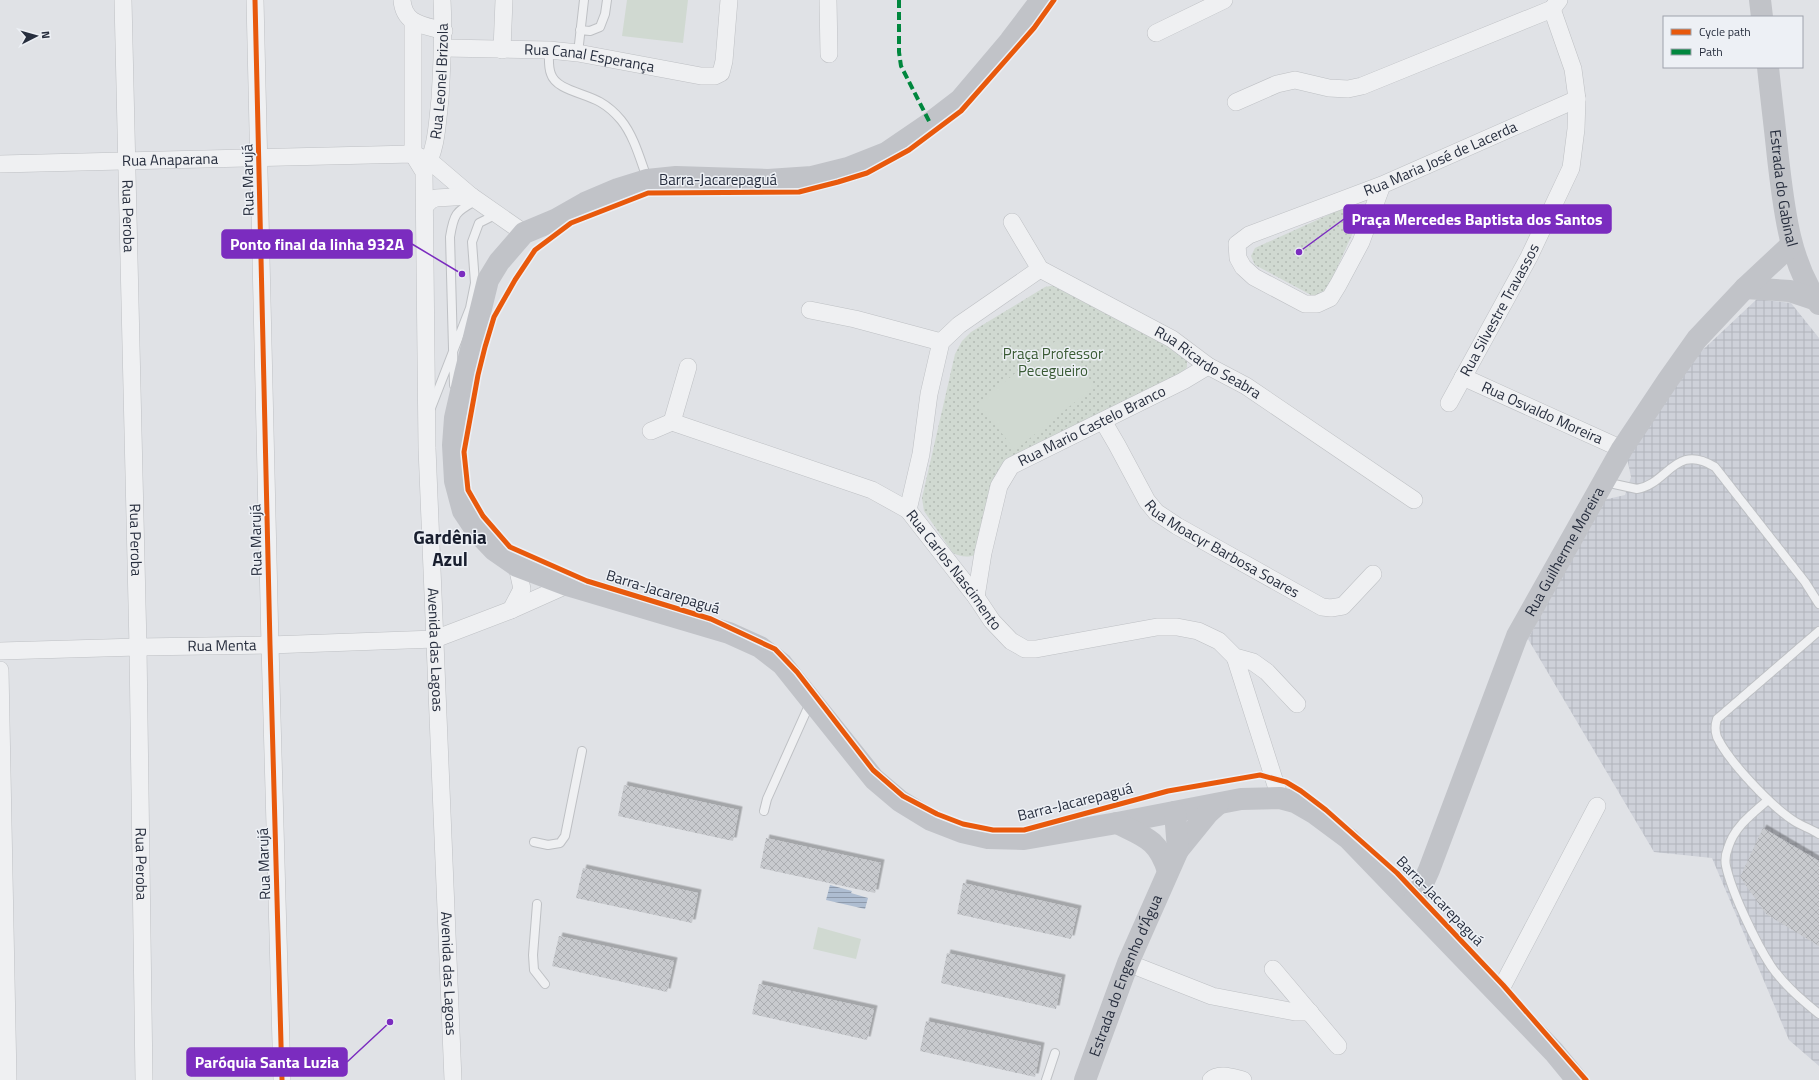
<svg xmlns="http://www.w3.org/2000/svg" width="1819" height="1080" font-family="'Titillium Web',sans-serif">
<defs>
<pattern id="industrial-grid" width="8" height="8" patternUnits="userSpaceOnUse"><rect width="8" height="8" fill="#ced1d9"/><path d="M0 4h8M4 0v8" fill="none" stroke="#b1b4bb"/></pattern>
<pattern id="grass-dots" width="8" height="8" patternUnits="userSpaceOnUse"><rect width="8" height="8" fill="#d0d9d1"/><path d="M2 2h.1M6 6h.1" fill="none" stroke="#b3bbb4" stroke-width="1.8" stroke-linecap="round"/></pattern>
<pattern id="water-rules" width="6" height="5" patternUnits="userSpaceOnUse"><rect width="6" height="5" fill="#aebdd1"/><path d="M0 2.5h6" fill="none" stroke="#8e9aab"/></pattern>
<pattern id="building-cross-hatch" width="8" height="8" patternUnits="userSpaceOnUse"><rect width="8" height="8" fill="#c8cace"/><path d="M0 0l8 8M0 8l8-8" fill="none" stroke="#acaeb2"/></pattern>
<filter id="shadow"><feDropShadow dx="3.5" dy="-3.5" stdDeviation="0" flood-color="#0004"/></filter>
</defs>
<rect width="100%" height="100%" fill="#e0e2e6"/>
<path fill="url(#industrial-grid)" d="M1757,299L1791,303L1819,338V1066L1789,1040L1712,858L1654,852L1528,639L1603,500L1625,495L1631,477L1627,458L1693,359Z"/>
<path fill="url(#grass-dots)" d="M1348,206H1358L1360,217L1327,290L1320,295H1311L1255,265L1251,256L1255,248Z
M1056,285L1066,287L1187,357V367L1183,372L1006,465L977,554C968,558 961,557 953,553L924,511L922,498L955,354L962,341L971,332L1045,287Z"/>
<path fill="#d0d9d1" d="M627,0H688L683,43L622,36Z
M1058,339L1095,386L1015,450L978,403Z
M818,927L861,939L856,959L813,949Z"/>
<path fill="url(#water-rules)" d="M830,885L852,891L851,893L868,898L865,909L826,900Z"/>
<path fill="url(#building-cross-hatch)" filter="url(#shadow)" d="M624,785L739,810L733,841L618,816Z
M1763,828L1819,861V946L1766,914L1740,877Z
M766,838L881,863L875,893L760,868Z
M583,868L698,893L692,923L576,898Z
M963,883L1078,909L1071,939L957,914Z
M559,936L674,961L667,992L552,966Z
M947,953L1062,978L1056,1009L941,983Z
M759,984L874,1009L867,1040L752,1014Z
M926,1021L1041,1046L1035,1077L920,1051Z"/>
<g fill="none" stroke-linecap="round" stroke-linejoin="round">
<defs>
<path id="lane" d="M580,30L590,31L600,27L605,14L607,0
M549,50C549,57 548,67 551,74C556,90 585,93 600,102C607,106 616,114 621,120C634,136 640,159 647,178
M578,53L584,0
M454,385L450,237C454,212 456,212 477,200
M431,408L470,308L475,283L472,242L479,223L497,214
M1605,482L1637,489C1668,484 1675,442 1715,467L1805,582L1819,604
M1819,631L1717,719C1715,725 1715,731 1717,737C1729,762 1771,806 1794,821C1802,826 1811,829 1819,834
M1768,800C1752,814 1734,827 1728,848C1726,853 1725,861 1726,866C1732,893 1756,943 1771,966C1784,985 1802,1000 1819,1014
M764,811L767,799L810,703
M534,842L548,845L560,843L565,836L582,751
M537,904L533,955L534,970L545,984
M1046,1080L1055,1053"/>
<g id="street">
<path id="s1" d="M123,0L138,647L144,1080"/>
<path d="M255,0L270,645L282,1080"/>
<path d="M402,0C404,25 424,25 444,31"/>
<path d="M828,0L829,54"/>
<path id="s2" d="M413,22V154L424,172L427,448L453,1080"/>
<path d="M1156,33L1224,0"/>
<path id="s3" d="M444,48L549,50L578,53L701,76H715L721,73L724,61L729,0"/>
<path d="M502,50L504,0"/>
<path d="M1236,102L1277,84L1295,80L1329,88L1348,89L1362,86L1552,9L1559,0"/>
<path id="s4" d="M0,164L413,154L430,161L471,196"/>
<path id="s5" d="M424,171C437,149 437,124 440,99C442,66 444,34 442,0"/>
<path id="s6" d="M1382,185L1361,242L1338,285L1330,298L1317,304H1305L1254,277L1243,267L1238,258L1237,244L1249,235L1382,185L1577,99"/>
<path d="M425,206L431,200L436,198L471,196L524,233"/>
<path id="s7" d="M1012,222L1040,269L1172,339L1208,366L1246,386L1414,500"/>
<path d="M810,310L855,319L941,342"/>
<path id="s8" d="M1463,377L1622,449"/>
<path id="s9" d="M1449,403L1529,257L1571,168L1576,129L1577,99L1573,69L1552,9"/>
<path id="s10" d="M1103,421L1117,445L1147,501L1156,512L1177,526L1322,607L1331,608L1343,606L1373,574"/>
<path id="s11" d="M672,422L872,490L908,510L976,597L992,621L1011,641L1025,649H1036L1157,627H1177L1198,631L1219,641L1235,657L1253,662L1267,672L1297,704"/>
<path d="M651,431L672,422L688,367"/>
<path d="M908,510L921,454L929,394L941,342L959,325L1040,269"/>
<path id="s12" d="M976,597L983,553L999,486L1011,466L1183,381L1208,366"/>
<path d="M511,610L522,589L517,566"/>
<path id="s13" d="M0,651L138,647L270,645L435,639L511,610L567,585"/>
<path d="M1235,657L1280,798"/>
<path d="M0,670L8,1080"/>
<path d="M1128,963L1212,996L1295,1012H1310"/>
<path d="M1273,969L1338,1046"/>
<path d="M1497,994L1503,985L1597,806"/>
<path d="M1211,1080C1219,1072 1234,1078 1243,1080"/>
</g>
</defs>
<use href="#lane" stroke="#bec0c4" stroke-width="10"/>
<use href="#street" stroke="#bec0c4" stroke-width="18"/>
<use href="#lane" stroke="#eff0f2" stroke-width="8"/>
<use href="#street" stroke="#eff0f2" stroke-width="17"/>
<g stroke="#c1c3c8" stroke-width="22">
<path d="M1041,0L1010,41L960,100L930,123L886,153L848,168L812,177L768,180L676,177L647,180L618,189L585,203L555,220L524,233L499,262L488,280L465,374L455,418L453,445L455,481L463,511L477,532L494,550L517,566L567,585L729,633L760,647L782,664L874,779L900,801L931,820L962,832L988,838L1024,839L1117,823L1241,799L1280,798L1295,802L1314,813L1349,839L1554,1052L1577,1080"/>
<path d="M1760,0L1762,17"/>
<path id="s14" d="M1768,67C1771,97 1775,128 1778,158C1784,209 1789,261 1819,304"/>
<path d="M1745,288L1790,291L1817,300"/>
<path d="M1117,823C1145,837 1158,839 1168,871"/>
<path d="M1178,850L1208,813L1218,804"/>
<path id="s15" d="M1412,903L1418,894L1429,870L1517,636L1622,449L1668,380L1697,339L1745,288L1791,245"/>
<path id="s16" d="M1085,1080L1128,963L1178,850L1175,812"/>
</g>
<path stroke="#00873e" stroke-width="4" stroke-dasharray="8 4" stroke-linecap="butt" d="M899,0V52L901,66L930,123"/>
<defs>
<path id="cycleway" d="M255,0L270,645L282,1080
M1054,0L1034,28L961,111L909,150L867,173L838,182L799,192L648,193L571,223L535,250L515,280L494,317L485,347L478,375L464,452L468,490L483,516L510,547L587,581L711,619L775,649L797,672L873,770L903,796L937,814L963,824L993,830H1024L1168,791L1260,775L1286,782L1301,791L1326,810L1397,873L1503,985L1586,1080"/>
</defs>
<use href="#cycleway" stroke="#edf0f5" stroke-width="8"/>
<use href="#cycleway" stroke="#e8590c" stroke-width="5"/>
</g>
<g text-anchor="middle" stroke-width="3" stroke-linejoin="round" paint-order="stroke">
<g font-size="15" fill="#272e3e" stroke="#edf0f5">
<text dy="5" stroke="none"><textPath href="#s3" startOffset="146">Rua Canal Esperança</textPath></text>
<text dy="5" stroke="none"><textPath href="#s5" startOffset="92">Rua Leonel Brizola</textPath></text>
<text dy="5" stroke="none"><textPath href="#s6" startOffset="469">Rua Maria José de Lacerda</textPath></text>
<text dy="5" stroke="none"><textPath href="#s4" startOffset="170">Rua Anaparana</textPath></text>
<text transform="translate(248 180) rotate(-91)" y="5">Rua Marujá</text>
<text x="718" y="185">Barra-Jacarepaguá</text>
<text dy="5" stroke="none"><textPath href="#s14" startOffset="122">Estrada do Gabinal</textPath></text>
<text dy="5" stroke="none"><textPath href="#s1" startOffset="216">Rua Peroba</textPath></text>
<text dy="5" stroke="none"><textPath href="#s9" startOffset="106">Rua Silvestre Travassos</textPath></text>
<text dy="5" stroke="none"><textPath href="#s7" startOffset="247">Rua Ricardo Seabra</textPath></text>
<text dy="5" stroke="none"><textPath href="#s8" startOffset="87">Rua Osvaldo Moreira</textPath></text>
<text dy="5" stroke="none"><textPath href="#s12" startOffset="227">Rua Mario Castelo Branco</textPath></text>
<text dy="5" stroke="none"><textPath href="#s1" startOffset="540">Rua Peroba</textPath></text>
<text transform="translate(256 540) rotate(-91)" y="5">Rua Marujá</text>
<text dy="5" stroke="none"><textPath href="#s10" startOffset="181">Rua Moacyr Barbosa Soares</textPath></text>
<text dy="5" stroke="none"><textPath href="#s15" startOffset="384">Rua Guilherme Moreira</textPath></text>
<text dy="5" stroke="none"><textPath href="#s11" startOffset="328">Rua Carlos Nascimento</textPath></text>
<text transform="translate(663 592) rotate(17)" y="5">Barra-Jacarepaguá</text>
<text dy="5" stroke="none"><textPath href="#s13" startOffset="222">Rua Menta</textPath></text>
<text dy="5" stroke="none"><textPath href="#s2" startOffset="631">Avenida das Lagoas</textPath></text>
<text transform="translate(1075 802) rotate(-14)" y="5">Barra-Jacarepaguá</text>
<text dy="5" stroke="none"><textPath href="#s1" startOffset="864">Rua Peroba</textPath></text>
<text transform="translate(264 864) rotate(-92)" y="5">Rua Marujá</text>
<text transform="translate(1440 901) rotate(46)" y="5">Barra-Jacarepaguá</text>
<text dy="5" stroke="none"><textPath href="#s2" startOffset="955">Avenida das Lagoas</textPath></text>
<text dy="5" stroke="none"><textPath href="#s16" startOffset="112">Estrada do Engenho d'Água</textPath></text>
</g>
<g font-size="15" fill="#395a34" stroke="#edf0f5">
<text x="1053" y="359">Praça Professor<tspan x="1053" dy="17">Pecegueiro</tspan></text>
</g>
<g font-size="19" font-weight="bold" fill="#191f2f" stroke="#edf0f5">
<text x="450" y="544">Gardênia<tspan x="450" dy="22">Azul</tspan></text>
</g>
</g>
<path fill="none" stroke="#7b2cbf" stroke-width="1.5" d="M1299 252L1344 219M462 274L412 244M390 1022L347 1062"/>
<g fill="#7b2cbf" stroke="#edf0f5" stroke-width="1.5">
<circle cx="1299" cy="252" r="4"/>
<circle cx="462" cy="274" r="4"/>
<circle cx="390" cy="1022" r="4"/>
</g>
<g fill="#7b2cbf" stroke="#7b2cbf" stroke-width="1.5">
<rect x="1344" y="205" width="267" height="28" rx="4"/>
<rect x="222" y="230" width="190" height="28" rx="4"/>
<rect x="187" y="1048" width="160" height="28" rx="4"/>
</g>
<g font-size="16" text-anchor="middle" font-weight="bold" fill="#fff">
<text x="1477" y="225">Praça Mercedes Baptista dos Santos</text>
<text x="317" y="250">Ponto final da linha 932A</text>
<text x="267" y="1068">Paróquia Santa Luzia</text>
</g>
<rect x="1663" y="16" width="140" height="52" fill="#edf0f5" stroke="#9ea2ac"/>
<rect x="1671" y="29" width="20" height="6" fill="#e8590c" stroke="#9ea2ac"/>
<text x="1699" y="36" font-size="12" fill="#272e3e">Cycle path</text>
<rect x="1671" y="49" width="20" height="6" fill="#00873e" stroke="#9ea2ac"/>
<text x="1699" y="56" font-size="12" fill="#272e3e">Path</text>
<g transform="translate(36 36) rotate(84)" stroke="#edf0f5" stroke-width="3" paint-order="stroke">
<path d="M0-3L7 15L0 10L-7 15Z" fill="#272e3e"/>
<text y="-6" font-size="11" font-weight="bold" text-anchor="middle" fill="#272e3e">N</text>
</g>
</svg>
